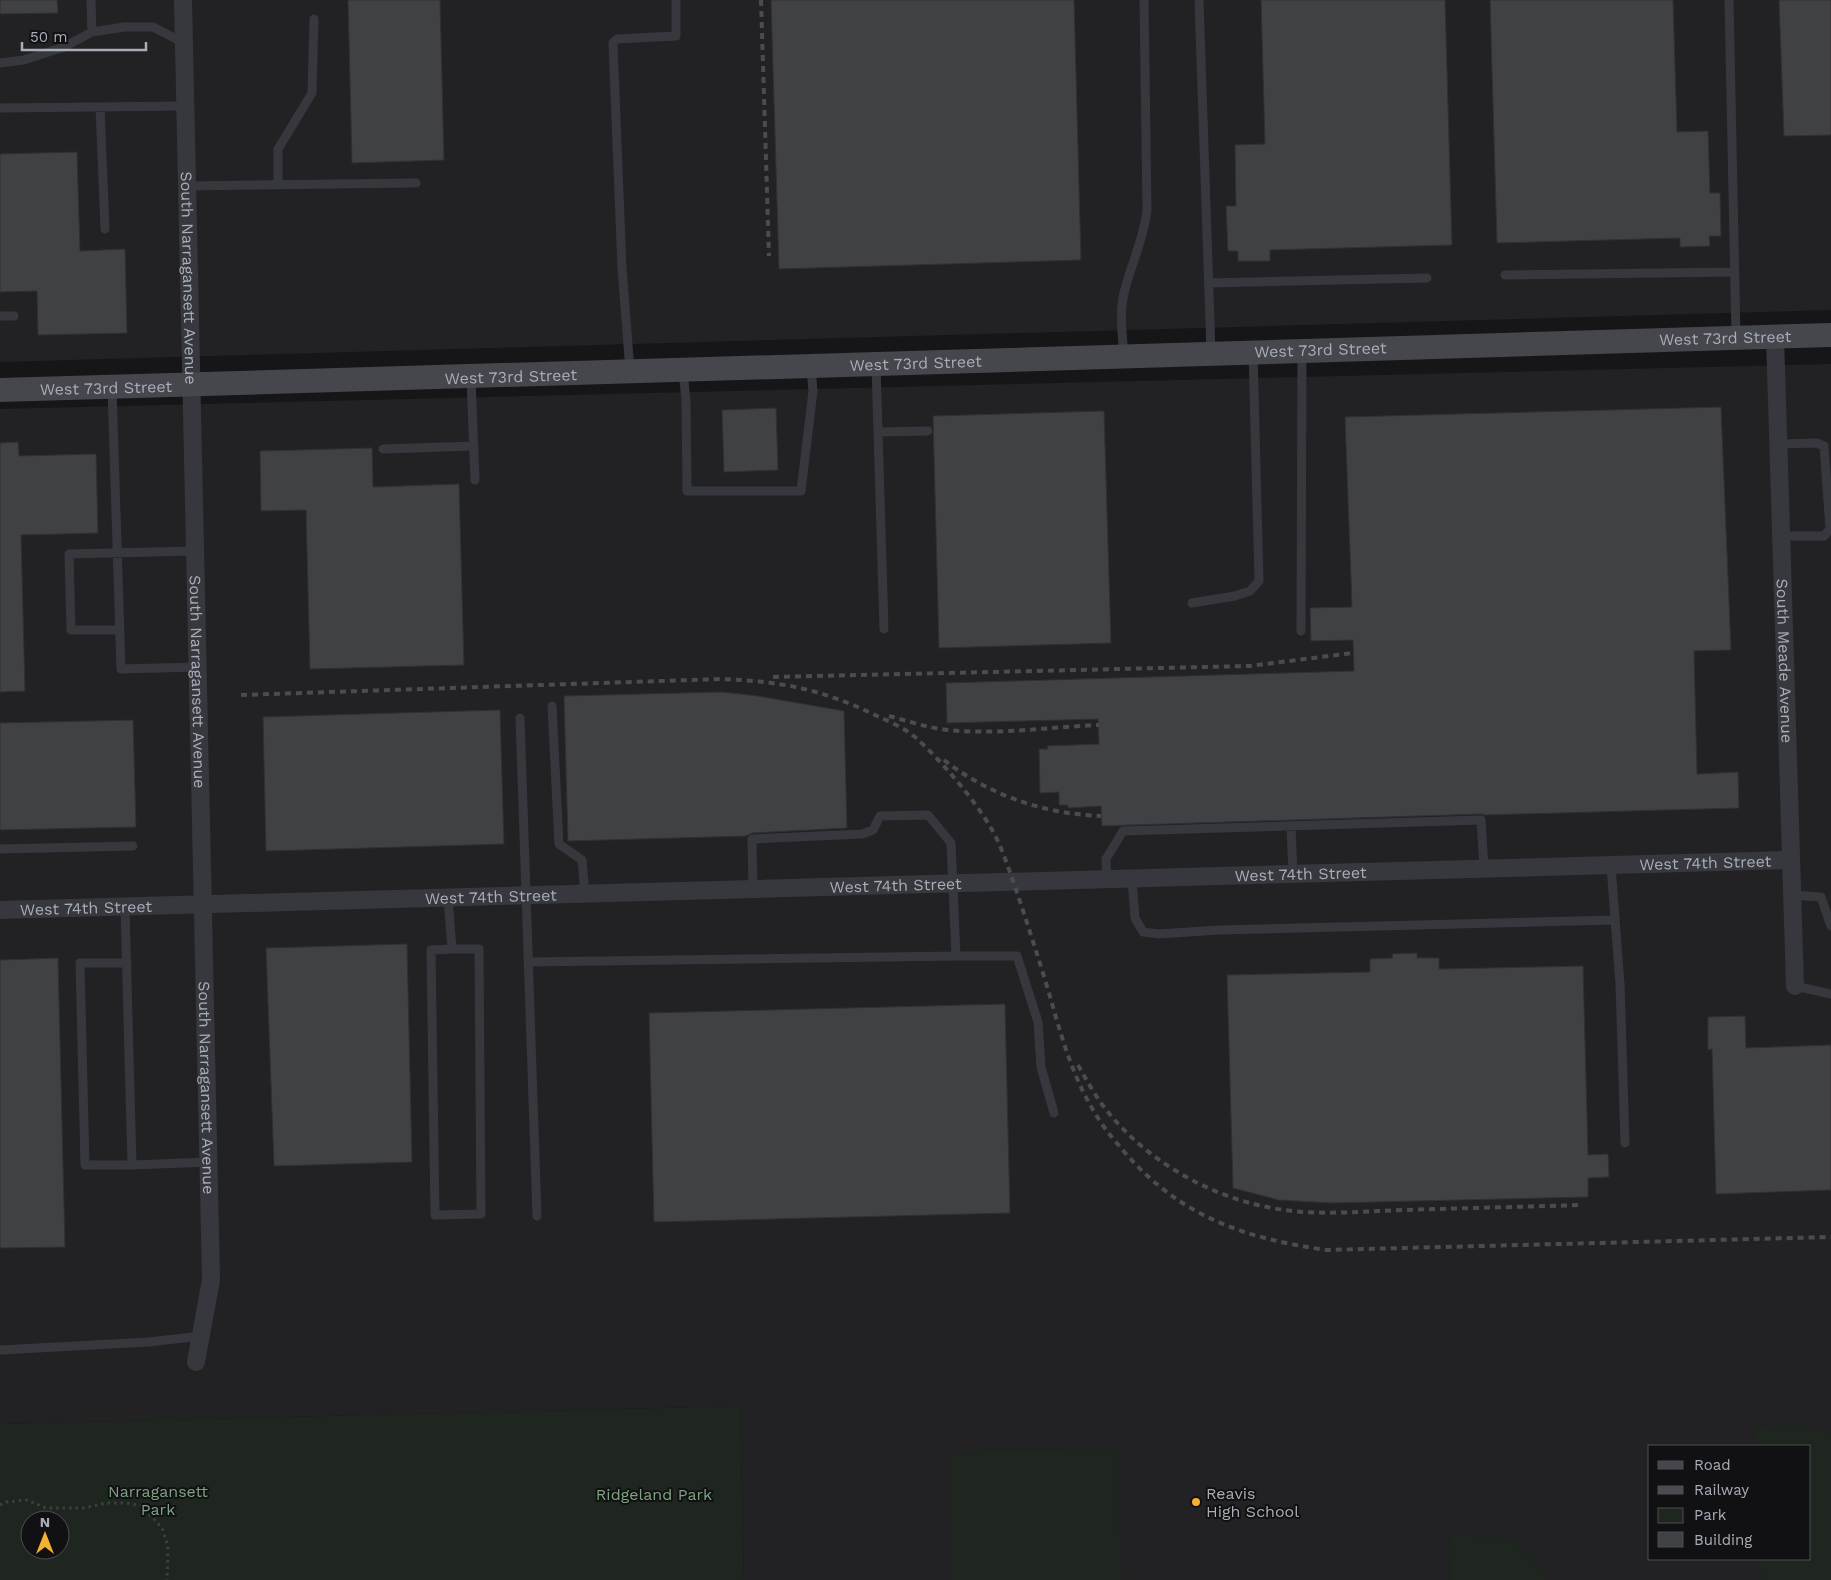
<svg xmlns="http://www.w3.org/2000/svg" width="1831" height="1580" font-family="'Work Sans',sans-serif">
<rect width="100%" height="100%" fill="#161618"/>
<path fill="#222225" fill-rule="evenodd" d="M0,0H1831V310L0,362Z
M1831,364V1580H744L740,1406L0,1424V409ZM1650,1446H1810V1559H1650Z"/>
<path fill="#1e261f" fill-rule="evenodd" d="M740,1406L744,1580H0V1424ZM30,1520H60V1550H30Z
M1780,1426H1806L1831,1434V1580H1761L1760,1559H1810V1446H1756L1755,1427Z
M1118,1449L1121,1580H952L949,1453Z
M1450,1535L1513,1538L1545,1572V1580H1451Z"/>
<path fill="#404145" stroke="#303034" d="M0,0H57L58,13L0,14Z
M348,0H440L444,160L352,163Z
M771,0H1074L1081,260L779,269Z
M1261,0H1445L1452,245L1270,250V261H1238V251H1228L1226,206H1236L1235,145L1265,144Z
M1490,0H1673L1677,132L1708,131L1710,193H1720L1721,236H1709L1710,246L1680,247V238L1497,243Z
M1779,0H1831V135L1784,136Z
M77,152L80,251L125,249L127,333L38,335L37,291L0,292V154Z
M1721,407L1731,650L1694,651L1697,774L1738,772L1739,808L1485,815L1481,814L1102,826L1101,806L1068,808V805H1059V792L1040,793L1039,749H1048L1047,746L1099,744L1098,719L947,723L946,683L1354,671L1353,640L1311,641L1310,608L1352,607L1345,417Z
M776,408L778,470L724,472L722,410Z
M1104,411L1111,643L939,648L933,416Z
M18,442L19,456L96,454L98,533L21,535L25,691L0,692V443Z
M372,448L373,487L459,484L464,665L310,669L306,510L261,511L260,451Z
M722,692L758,696L844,711L847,828L752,833L746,836L568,841L564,696Z
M500,710L504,844L266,851L263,717Z
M133,720L136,827L0,830V723Z
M407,944L412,1162L274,1166L266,948Z
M1417,953V958H1439V969L1583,966L1588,1155L1608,1154L1609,1177L1588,1178V1197L1331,1203L1279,1200L1233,1188L1227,975L1370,972V959L1393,958L1392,954Z
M58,958L65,1247L0,1248V960Z
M1005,1004L1010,1213L654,1222L649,1013Z
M1745,1016L1746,1048L1831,1045V1190L1716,1194L1712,1049L1708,1050V1017Z"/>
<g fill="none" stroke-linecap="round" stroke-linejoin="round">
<path stroke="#3d3f44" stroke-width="3" stroke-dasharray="2.5 4" stroke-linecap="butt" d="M0,1505L6,1502L27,1500L46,1508H84L107,1503H127L142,1506L162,1528L168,1546L167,1580"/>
<path stroke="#37383d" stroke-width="9" d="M91,0L92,32
M1199,0L1211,352
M1729,0L1736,337
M0,63L24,60L64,47L92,32L124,27H153L184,43
M100,107L105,229
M0,108L185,106
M278,185V149L312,93L314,19
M187,186L416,183
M1505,275L1735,272
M1209,283L1427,278
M0,316H14
M1124,355C1122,333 1119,310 1125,289C1132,262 1144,238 1147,210L1144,0
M876,366L884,629
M630,371L622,268L613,43L617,39L676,36V0
M683,372L686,400L687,491H801L813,391L811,368
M471,379L475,480
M112,388L121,669L198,667
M878,432L928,431
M1779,444L1817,443L1824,446L1830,529L1824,536H1781
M383,449L474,446
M1192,603L1235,596L1250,591L1259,581L1253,351
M119,630H71L69,554L195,551
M1301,631L1302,350
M552,706L559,844L582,860L585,894
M520,718L537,1216
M1291,826L1293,874
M0,849L133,846
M1611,866L1620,984L1625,1143
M1132,879L1135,918L1143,932L1159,934L1219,930L1615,920
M1107,880L1106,859L1123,831L1481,820L1484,869
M1792,895L1821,897L1831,926
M448,898L452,949H479L481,1214L435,1215L431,950L452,949
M125,907L132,1165L208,1162
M956,956H1017L1038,1022L1041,1067L1054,1113
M528,962L956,956L951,843L928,815L880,816L873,830L862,834L752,839L753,889
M127,963H80L85,1165H132
M1795,986L1831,994
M0,1350L149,1342L201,1336"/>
<g stroke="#37383d" stroke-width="18">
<path id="s1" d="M183,0L211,1280L196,1362"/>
<path id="s2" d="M1775,336L1795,986"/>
<path id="s3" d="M0,910L1791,860"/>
</g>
<path stroke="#45474d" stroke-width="24" id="s4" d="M0,390C610,377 1221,349 1831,335"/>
<path stroke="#4a4c52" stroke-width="4" stroke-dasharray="6 5" stroke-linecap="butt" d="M761,0L769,256
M773,677L1249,666L1353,653
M241,695L721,679C779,681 822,689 875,715C888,721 903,727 915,737C940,759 974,799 991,828C1000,843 1006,861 1012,878C1023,910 1033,941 1043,973C1059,1025 1068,1071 1098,1118C1106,1131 1116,1142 1126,1154C1182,1217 1244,1238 1326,1250L1831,1237
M889,716C908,721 928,728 948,730C998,735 1049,727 1099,725
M944,760C989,795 1044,814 1101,816
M1078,1065C1086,1079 1094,1094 1104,1107C1151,1168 1229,1208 1305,1212C1338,1214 1371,1211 1404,1210C1463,1208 1522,1207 1581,1205"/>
</g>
<circle fill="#f2b134" stroke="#111113" stroke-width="2" cx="1196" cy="1502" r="5"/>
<g text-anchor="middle" stroke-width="4" stroke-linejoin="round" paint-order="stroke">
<g font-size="16" fill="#a8adb8" stroke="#111113">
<text dy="6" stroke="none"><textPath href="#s1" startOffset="278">South Narragansett Avenue</textPath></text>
<text dy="6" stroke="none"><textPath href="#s4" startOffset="1726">West 73rd Street</textPath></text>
<text dy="6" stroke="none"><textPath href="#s4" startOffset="1321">West 73rd Street</textPath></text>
<text dy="6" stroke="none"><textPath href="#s4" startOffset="916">West 73rd Street</textPath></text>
<text dy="6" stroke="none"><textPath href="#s4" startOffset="511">West 73rd Street</textPath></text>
<text dy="6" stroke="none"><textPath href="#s4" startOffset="106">West 73rd Street</textPath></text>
<text dy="6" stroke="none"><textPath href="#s2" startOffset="325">South Meade Avenue</textPath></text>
<text dy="6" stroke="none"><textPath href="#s1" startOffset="682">South Narragansett Avenue</textPath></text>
<text dy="6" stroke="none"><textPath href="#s3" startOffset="1706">West 74th Street</textPath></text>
<text dy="6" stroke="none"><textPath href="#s3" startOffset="1301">West 74th Street</textPath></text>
<text dy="6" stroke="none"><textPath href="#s3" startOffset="896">West 74th Street</textPath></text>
<text dy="6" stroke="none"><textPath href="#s3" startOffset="491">West 74th Street</textPath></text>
<text dy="6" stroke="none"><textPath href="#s3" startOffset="86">West 74th Street</textPath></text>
<text dy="6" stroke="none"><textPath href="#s1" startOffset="1088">South Narragansett Avenue</textPath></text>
</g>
<g font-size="16" fill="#7fa381" stroke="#111113">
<text x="158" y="1497">Narragansett<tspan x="158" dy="18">Park</tspan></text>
<text x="654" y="1500">Ridgeland Park</text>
</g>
<g font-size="16" fill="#a8adb8" stroke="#111113" text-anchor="start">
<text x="1206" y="1499">Reavis<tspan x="1206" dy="18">High School</tspan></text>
</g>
</g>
<rect x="1648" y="1445" width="162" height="115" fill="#111113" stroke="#4d4f55"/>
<rect x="1658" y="1461" width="25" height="8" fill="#45474d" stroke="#4d4f55"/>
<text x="1694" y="1470" font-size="15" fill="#a8adb8">Road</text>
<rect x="1658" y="1486" width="25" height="8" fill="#4a4c52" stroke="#4d4f55"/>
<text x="1694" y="1495" font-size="15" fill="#a8adb8">Railway</text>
<rect x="1658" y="1508" width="25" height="15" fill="#1e261f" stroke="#4d4f55"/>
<text x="1694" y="1520" font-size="15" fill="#a8adb8">Park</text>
<rect x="1658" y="1532" width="25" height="15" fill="#404145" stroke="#4d4f55"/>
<text x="1694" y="1545" font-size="15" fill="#a8adb8">Building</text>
<g transform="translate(45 1535)"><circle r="24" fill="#111113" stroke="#4d4f55"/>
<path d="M0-4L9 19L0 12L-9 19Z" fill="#f2b134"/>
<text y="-8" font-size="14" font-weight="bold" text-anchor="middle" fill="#a8adb8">N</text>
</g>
<path d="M22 42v8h124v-8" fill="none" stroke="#a8adb8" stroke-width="2.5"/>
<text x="30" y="42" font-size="15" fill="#a8adb8" stroke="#111113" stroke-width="4" paint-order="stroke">50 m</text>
</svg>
